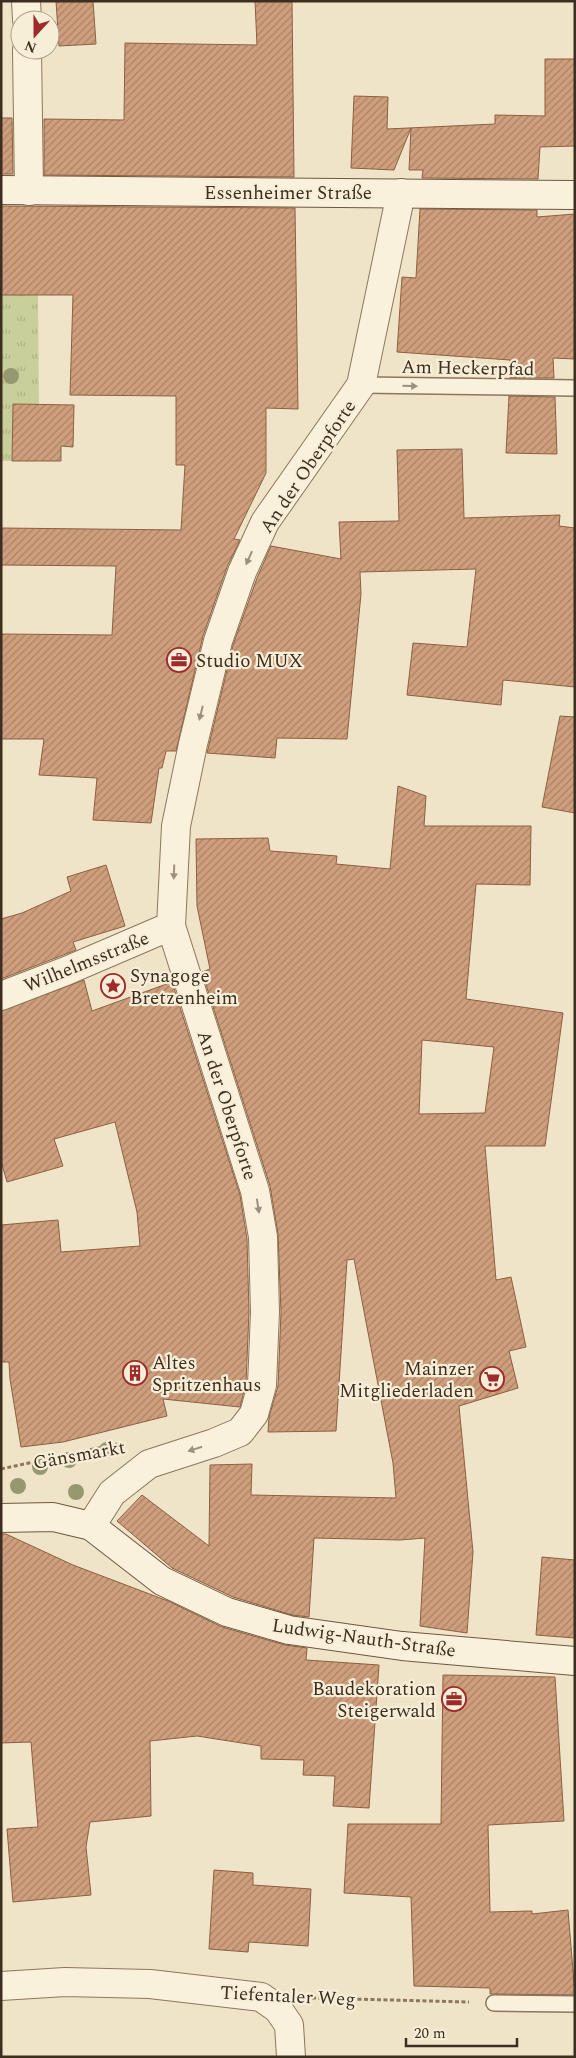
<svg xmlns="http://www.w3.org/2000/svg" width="576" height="2058" font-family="Spectral,serif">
<defs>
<pattern id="park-tufts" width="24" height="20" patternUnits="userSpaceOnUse" patternTransform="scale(1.25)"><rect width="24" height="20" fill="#c9cf9b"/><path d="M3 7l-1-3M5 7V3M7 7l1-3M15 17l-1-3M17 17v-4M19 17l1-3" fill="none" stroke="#aeb285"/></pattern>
<pattern id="building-hatch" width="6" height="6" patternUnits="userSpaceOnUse" patternTransform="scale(1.25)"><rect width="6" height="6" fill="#cf9f7d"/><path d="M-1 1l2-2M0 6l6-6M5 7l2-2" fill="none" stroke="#a98266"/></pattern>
</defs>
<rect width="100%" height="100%" fill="#f0e4c8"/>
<path fill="url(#park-tufts)" d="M1,295H38L39,404H13L12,461H1Z"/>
<path fill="url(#building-hatch)" stroke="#8d5f41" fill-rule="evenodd" d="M56,1H93L96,44L59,46Z
M255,1H292L294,177L44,175V119L124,120L125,43L257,45Z
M545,59H575V146L540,147L538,179L422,178L423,170H409L411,128L394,170L351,168L354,96L388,97L387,129L495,124V115L545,116Z
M1,118H12L13,174H1Z
M1,206L295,208L298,409L266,408V473L234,539L240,540L227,567L203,636L176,751H166L162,768H159L151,823L93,820L97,778L39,775L44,739H1V634L112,635L116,566L1,565V528L181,530L185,465H176V396L70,395L73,295H1Z
M420,209L537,210V217L575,214V359L553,358L554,378H510V360L397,352L402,277L416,278Z
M509,396L555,397L557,454L506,453Z
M13,404L74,405L73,447L61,446V461H12Z
M462,449L464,518L560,515L559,526L575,528V687L503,680L501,705L407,695L413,643L467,647L476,569L360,572L361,594L347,739L277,738L275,758L207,753L233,645L257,578L271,546L341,559L339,522L399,521L397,450Z
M560,716L575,717V813L542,807Z
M398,786L426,796L424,826H531L530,885L476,884L466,999L563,1013L545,1146H485L496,1280L511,1277L526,1347L509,1351L518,1388L459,1406L473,1552L467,1633L420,1626L425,1538L400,1540L314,1538L309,1617L292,1615L233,1597L172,1568L117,1521L142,1495L209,1546L210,1465L252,1464L251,1495L396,1498L393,1463L354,1259L347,1260L336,1431L268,1432L269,1417L278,1386L281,1312L278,1234L270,1186L202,972L210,969L197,906L196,839L268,838L270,851L337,856L336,864L390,869ZM422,1040L494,1047L485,1113L419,1114Z
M106,865L125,926L73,942L76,950L1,979V919L22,913L71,891L67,877Z
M84,980L92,1011L172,982L240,1195L247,1239L249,1312L246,1383L240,1407L163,1399L167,1416L63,1442L21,1447L10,1379L9,1362H1V1225L58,1220L61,1252L140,1246L137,1212L115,1122L54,1139L63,1166L7,1182L1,1161V1011Z
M1,1534H6L73,1565L168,1601L222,1627L285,1645L307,1648L306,1660L379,1665L369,1808L333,1806L335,1776L303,1775L304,1760L261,1759V1746L197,1736L150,1741L151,1816L90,1822L86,1847L91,1895L13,1902L7,1829L38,1827L31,1742L1,1743Z
M542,1557L575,1560V1638L536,1635Z
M443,1675L555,1677L564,1821L488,1825L490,1912L532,1911V1914L568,1910L575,1995L490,1994V1988L414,1986L411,1897L344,1893L348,1824H441Z
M214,1870L253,1873V1885L311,1889L308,1946L249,1942L248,1952L209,1949Z"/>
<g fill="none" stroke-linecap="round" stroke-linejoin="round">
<defs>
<path id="lane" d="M361,385L575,388
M494,2003L575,2004"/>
<path id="street" d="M26,1L27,20
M27,50L29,191
M1,996L66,971L171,926
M91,1526L112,1493L149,1464L214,1443L240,1432L254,1414L262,1385L265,1312L263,1237L255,1191L171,926L176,826L193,744L218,641L242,572L265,522L361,385L401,193
M1,1986L65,1982L150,1984L261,1997L278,2009L289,2025L291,2057"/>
<path id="secondary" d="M1,190L575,195
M1,1518L53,1517L91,1526L162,1581L227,1612L289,1630L402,1646L575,1661"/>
</defs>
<use href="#lane" stroke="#8d765c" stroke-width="18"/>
<use href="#street" stroke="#8d765c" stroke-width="30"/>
<use href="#secondary" stroke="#6f573f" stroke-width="30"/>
<path stroke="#8d765c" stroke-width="3" stroke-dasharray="4 2.5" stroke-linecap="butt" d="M1,1469L117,1444
M312,1998L469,2002"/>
<use href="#lane" stroke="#faf1dc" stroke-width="15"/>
<use href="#street" stroke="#faf1dc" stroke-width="28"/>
<use href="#secondary" stroke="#faf1dc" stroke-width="28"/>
</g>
<g fill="#96986f">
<circle cx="11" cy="376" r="8"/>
<circle cx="107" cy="1450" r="8"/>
<circle cx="69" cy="1460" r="8"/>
<circle cx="40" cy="1467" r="8"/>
<circle cx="18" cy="1486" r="8"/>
<circle cx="76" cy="1492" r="8"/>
</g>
<defs><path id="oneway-solid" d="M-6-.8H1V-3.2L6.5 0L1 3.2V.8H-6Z" transform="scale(1.25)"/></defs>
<g fill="#9c907e">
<use href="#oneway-solid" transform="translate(410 386) rotate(1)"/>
<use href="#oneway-solid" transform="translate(249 558) rotate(114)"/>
<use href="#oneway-solid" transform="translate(201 713) rotate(104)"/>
<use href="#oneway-solid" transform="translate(174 872) rotate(92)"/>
<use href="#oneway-solid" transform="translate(258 1206) rotate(81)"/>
<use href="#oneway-solid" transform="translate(195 1449) rotate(162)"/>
</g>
<defs>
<symbol id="office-ring" viewBox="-11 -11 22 22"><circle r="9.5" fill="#f7eed8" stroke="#9e2a2b" stroke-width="1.5"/><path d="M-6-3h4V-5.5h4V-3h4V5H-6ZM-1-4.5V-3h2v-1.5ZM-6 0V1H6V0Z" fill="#9e2a2b"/></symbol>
<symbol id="sight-ring" viewBox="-11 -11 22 22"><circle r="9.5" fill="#f7eed8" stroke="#9e2a2b" stroke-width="1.5"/><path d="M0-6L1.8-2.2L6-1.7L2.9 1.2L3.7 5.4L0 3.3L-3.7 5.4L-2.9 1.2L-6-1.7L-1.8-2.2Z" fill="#9e2a2b"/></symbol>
<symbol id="building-ring" viewBox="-11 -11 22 22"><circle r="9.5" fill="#f7eed8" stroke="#9e2a2b" stroke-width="1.5"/><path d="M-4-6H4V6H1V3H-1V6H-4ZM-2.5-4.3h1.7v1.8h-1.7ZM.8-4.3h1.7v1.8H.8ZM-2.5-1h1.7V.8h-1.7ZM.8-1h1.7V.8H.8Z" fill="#9e2a2b"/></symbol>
<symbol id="supermarket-ring" viewBox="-11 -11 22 22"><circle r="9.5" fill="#f7eed8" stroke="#9e2a2b" stroke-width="1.5"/><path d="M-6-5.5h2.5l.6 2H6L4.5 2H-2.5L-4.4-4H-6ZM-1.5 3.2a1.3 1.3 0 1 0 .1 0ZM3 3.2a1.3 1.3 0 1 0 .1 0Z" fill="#9e2a2b"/></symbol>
</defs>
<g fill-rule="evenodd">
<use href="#office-ring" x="165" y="646" width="28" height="28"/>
<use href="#sight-ring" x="99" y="972" width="28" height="28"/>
<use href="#building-ring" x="121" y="1359" width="28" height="28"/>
<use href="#supermarket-ring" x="478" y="1365" width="28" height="28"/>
<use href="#office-ring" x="440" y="1685" width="28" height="28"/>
</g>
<g text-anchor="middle" stroke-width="4.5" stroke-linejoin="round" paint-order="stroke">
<g font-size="19" fill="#3d2e20" stroke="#f7eed8">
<text x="288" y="199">Essenheimer Straße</text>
<text transform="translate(468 367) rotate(1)" y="7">Am Heckerpfad</text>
<text transform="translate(307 466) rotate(-56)" y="7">An der Oberpforte</text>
<text transform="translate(86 961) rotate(-22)" y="7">Wilhelmsstraße</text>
<text transform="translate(228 1105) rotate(72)" y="7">An der Oberpforte</text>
<text transform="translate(79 1454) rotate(-10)" y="7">Gänsmarkt</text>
<text transform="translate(364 1637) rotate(8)" y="7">Ludwig-Nauth-Straße</text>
<text transform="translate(288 1995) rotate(3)" y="7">Tiefentaler Weg</text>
</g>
<g font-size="19" fill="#3d2e20" stroke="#f7eed8" text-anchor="start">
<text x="196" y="667">Studio MUX</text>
<text x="130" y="982">Synagoge<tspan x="130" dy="22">Bretzenheim</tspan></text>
<text x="152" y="1369">Altes<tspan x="152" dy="22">Spritzenhaus</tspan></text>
<text x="474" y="1375" text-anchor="end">Mainzer<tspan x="474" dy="22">Mitgliederladen</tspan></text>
<text x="436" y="1695" text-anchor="end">Baudekoration<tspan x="436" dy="22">Steigerwald</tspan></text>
</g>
</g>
<rect width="576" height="2058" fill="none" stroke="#3d2e20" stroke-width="5"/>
<g transform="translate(35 35) rotate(201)"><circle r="24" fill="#f7eed8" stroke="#ada18e"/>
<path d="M0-4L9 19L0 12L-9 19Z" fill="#9e2a2b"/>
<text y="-8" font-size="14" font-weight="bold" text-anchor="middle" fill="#3d2e20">N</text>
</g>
<path d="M406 2038v8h111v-8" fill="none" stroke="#3d2e20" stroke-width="2.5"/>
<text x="414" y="2038" font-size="15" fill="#3d2e20" stroke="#f7eed8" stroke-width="4" paint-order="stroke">20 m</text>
</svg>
